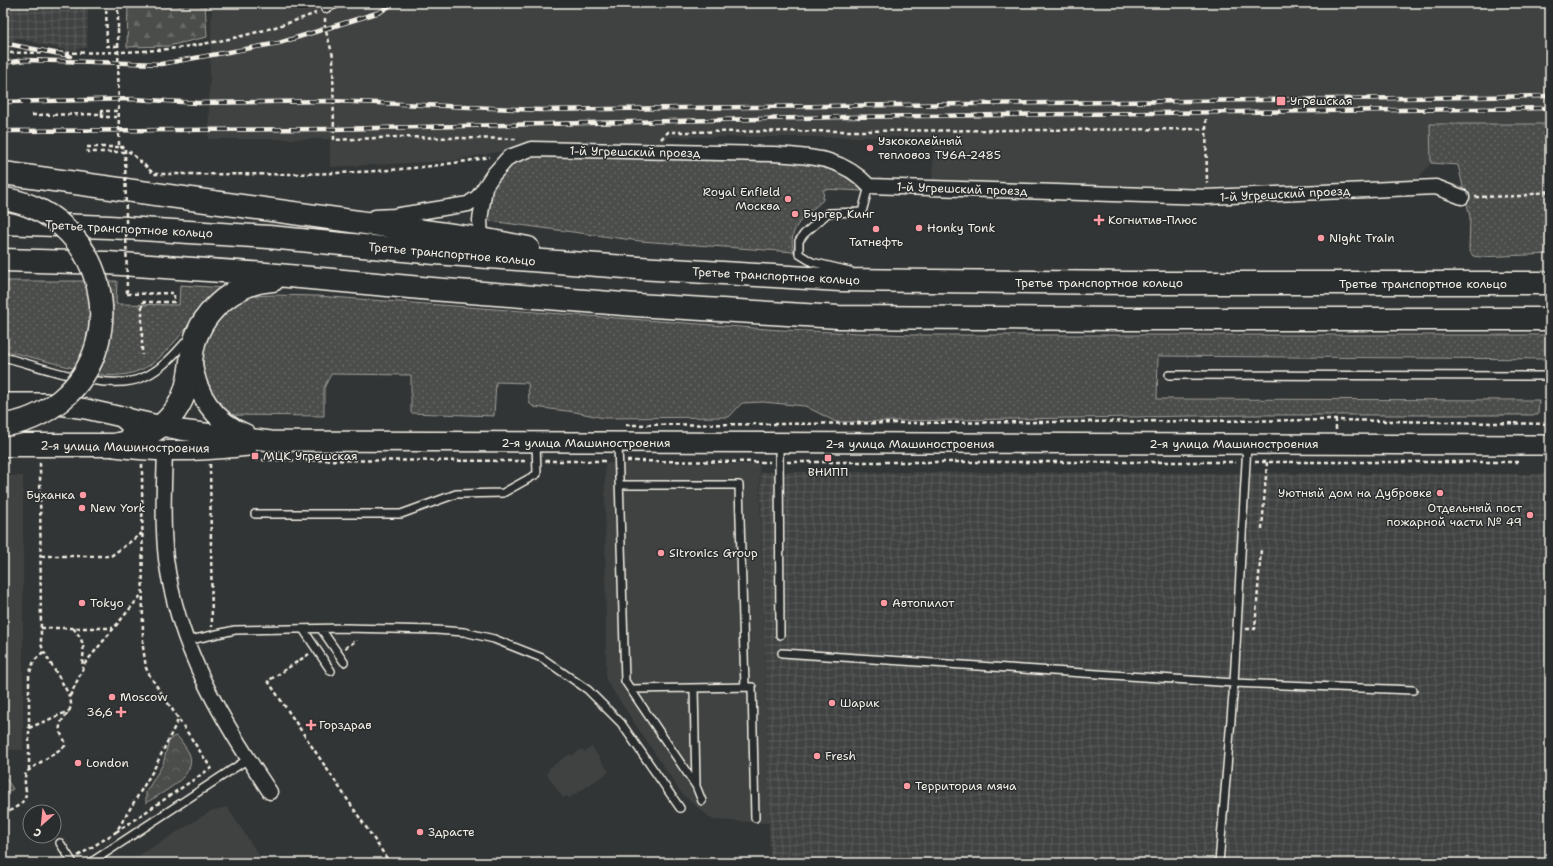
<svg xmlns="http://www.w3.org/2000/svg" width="1553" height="866" font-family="'Shantell Sans',sans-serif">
<defs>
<pattern id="industrial-grid" width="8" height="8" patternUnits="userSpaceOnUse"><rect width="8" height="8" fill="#404242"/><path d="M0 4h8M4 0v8" fill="none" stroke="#5c5e5d"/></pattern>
<pattern id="grass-dots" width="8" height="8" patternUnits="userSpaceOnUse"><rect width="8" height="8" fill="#4b4d4c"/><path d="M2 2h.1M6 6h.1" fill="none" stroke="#666766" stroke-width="1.8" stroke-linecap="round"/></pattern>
<pattern id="forest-firs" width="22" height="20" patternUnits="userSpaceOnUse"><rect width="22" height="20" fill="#4b4d4c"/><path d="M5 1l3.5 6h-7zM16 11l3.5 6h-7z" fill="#666766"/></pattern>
<pattern id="park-crowns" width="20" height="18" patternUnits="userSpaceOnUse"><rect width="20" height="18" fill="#4b4d4c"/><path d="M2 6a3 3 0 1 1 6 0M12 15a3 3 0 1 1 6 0" fill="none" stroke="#666766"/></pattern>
</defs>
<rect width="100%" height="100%" fill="#323535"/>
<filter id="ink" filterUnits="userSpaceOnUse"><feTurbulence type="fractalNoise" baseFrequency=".025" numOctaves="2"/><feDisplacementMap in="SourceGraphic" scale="8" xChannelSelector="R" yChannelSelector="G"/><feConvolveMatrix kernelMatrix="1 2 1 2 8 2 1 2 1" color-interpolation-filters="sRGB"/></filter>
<g filter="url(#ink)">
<path fill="#404242" d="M212,3H1550V124H1430L1431,163L1414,183L1210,192L932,187L934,137H669L660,148L529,146L450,161L330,167V139H208Z
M605,463L759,464L769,823L713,820L691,802L680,791L606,680Z
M3,476H23V750H3Z
M592,747L609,772L569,798L567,796L563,798L546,773L549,771L548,769L570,754L572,756L582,749L584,752Z
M227,807L264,863H127L211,811Z"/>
<path fill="url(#industrial-grid)" d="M3,3H88L87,47L71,51L16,38L11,50H3Z
M760,472L1550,474V863H770Z"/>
<path fill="url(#grass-dots)" stroke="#a09f9a" d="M1430,124H1550V254L1480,257L1473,256L1469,250L1470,217L1458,165L1431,163Z
M522,156H611L826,163L863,185L862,191L824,189L823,200C806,216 786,227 794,252L640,241L490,221C482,203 492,179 505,166C510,162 517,159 522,156Z
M3,281H117L116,304L179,305L180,285L225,288C215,298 204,308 195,319C164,352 151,380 100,375L3,350Z
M273,295L317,296L781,330L912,335H1550V359L1158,356L1157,399L1539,400L1538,415H1251L836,422L805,406L763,402L742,403L729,417L604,418L575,412L534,407L529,403L528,383L496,382L494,416L411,413V375L331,374L324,388V416L227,415L212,400L199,356L211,324L239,300L255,296Z"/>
<path fill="url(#forest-firs)" stroke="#a09f9a" d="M128,3H205L207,37L168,46L127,47Z"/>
<path fill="url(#park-crowns)" stroke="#a09f9a" d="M175,736L178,737C182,742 186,748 189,753C199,776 161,793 146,803V792L163,764L169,740Z
M3,774L13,789L3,795Z"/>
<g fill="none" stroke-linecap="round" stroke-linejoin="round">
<defs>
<path id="service" d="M325,9L339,3
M850,271L812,262L799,254V241L804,234L828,213L862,212L869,186
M3,357C41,366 108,394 144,377C162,369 175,354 188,339
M1169,375L1550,376
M618,443L625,681L696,786L702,801
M779,443L780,635
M620,485H739L745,687
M255,514H401L456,494L503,493L537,474L536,443
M303,629L331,671
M321,629L344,662
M186,641L235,630L345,628L436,630L464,632L494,639L542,658L588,690L621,723L680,808
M782,653L1234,683L1413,690
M694,688L696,786
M631,689L752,687L755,818
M60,843L73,863
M90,863L248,759
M1219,863L1234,683L1247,444"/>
<path id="minor" d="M375,217L394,216L468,204L478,197L493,175L509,157L531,149L773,154C811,157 841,156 869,186L1207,197L1436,187L1462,197
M481,239L480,220L485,188
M165,450C164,486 162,523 166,559C178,648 221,719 270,792"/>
<path id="secondary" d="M192,360C195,393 215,423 246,434
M3,403H45L86,409L180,430L271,441L1550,445
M115,447C159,453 204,451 248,446"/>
<path id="primary" d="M3,173L481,239L528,248
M3,223L109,227L269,237L435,253L639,268L840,280L1128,283H1550
M3,260L107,263L266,274L432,289L636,305L839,317L1128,319H1550
M125,418L132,424L133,433L127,443
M3,445H113C151,439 180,420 188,380C191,368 191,355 194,343C204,309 237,282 273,280"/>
</defs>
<use href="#service" stroke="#f4f1e8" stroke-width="10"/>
<use href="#minor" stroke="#f4f1e8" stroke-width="17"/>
<use href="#secondary" stroke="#f4f1e8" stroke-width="22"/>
<use href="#primary" stroke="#f4f1e8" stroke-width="25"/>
<path stroke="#f4f1e8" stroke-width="2.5" stroke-dasharray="4 3" stroke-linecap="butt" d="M106,3L107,46H118
M118,3V29
M325,18V28L333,56L334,140L399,137L517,139
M3,53C54,52 106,54 158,50C211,45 267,32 316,13
M102,114V111H119
M32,115L102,114V117H119
M1206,119L1207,184
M661,139L668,132L1206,129
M119,147H87L88,152H130L154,174C266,174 380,178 490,157
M1475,197L1521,196L1550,191
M127,294L174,293V302H142V355
M626,425L1336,420
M1336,430V420L1550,424
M255,460L528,461
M545,461H608
M627,461L770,462
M787,462H1236
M1255,462H1518
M210,464L212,627
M1262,529L1267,462
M41,556H111L142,533
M41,628H113
M73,628C86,643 84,649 82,667
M1246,629H1255L1261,549
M345,648L357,640
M309,654L268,681L390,863
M70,696L86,662L142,594
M29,728L69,711
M29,770V675L34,661L43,652
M3,815C12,809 27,804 26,791C25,784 24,780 26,772L65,746C67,739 58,735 60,726C61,718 70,714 71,705C72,692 46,661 41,644L40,462
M116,832L211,768L150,676L146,668L143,647L142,464
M78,856L116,832L154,769L179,718"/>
<use href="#service" stroke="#2a2d2e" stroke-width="7"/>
<use href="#minor" stroke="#2a2d2e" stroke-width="14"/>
<use href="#secondary" stroke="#2a2d2e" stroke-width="19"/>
<use href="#primary" stroke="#2a2d2e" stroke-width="22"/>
<defs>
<path id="rail" d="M3,43L70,56
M3,63L25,60L161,64L279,43L380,12L394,3
M3,102L133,99L198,103L332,101L540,110L1550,96
M3,131L333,129L844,117L1550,108"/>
</defs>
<use href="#rail" stroke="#f4f1e8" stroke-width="4.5"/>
<use href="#rail" stroke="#2a2d2e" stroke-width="3" stroke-dasharray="9" stroke-linecap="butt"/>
<defs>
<path id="primary-bridge" d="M3,199C100,212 136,337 61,400C45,413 24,423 3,425"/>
</defs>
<use href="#primary-bridge" stroke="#f4f1e8" stroke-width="25" stroke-linecap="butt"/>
<path stroke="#f4f1e8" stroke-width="2.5" stroke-dasharray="4 3" stroke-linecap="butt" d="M118,29L119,147H125L127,294"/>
<use href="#primary-bridge" stroke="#2a2d2e" stroke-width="22"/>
</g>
</g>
<g fill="#ff9aa2" stroke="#2a2d2e" stroke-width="1.5">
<rect x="1276" y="96" width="10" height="10" rx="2"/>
<circle cx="870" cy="148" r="4"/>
<circle cx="788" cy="199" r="4"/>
<circle cx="795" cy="214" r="4"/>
<path d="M1097 214h4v4h4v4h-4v4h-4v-4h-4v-4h4z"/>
<circle cx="919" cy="228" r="4"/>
<circle cx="876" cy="229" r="4"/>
<circle cx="1321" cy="238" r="4"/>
<rect x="251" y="452" width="8" height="8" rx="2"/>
<rect x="824" y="454" width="8" height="8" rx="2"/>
<circle cx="1440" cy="493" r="4"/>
<circle cx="83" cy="495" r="4"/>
<circle cx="82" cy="508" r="4"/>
<circle cx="1530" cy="515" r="4"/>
<circle cx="661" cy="553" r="4"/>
<circle cx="82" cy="603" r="4"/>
<circle cx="884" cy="603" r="4"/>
<circle cx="112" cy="697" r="4"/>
<circle cx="832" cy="703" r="4"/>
<path d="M119 706h4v4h4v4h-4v4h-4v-4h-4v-4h4z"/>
<path d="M309 719h4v4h4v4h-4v4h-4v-4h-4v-4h4z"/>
<circle cx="817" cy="756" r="4"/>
<circle cx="78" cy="763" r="4"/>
<circle cx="907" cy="786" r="4"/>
<circle cx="420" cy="832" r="4"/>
</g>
<g text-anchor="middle" stroke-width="3" stroke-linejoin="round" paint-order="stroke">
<g font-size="12" fill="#f4f1e8" stroke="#2a2d2e" text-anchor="start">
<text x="1290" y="105">Угрешская</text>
<text x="878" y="145">Узкоколейный<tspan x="878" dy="14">тепловоз ТУ6А-2485</tspan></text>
<text x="780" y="196" text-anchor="end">Royal Enfield<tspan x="780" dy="14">Москва</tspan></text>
<text x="803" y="218">Бургер Кинг</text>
<text x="1108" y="224">Когнитив-Плюс</text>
<text x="927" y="232">Honky Tonk</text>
<text x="1329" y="242">Night Train</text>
<text x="876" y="246" text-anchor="middle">Татнефть</text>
<text x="263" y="460">МЦК Угрешская</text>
<text x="828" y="476" text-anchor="middle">ВНИПП</text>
<text x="1432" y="497" text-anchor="end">Уютный дом на Дубровке</text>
<text x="75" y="499" text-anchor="end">Буханка</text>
<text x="90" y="512">New York</text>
<text x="1522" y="512" text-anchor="end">Отдельный пост<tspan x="1522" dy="14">пожарной части № 49</tspan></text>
<text x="669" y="557">Sitronics Group</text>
<text x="90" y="607">Tokyo</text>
<text x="892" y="607">Автопилот</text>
<text x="120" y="701">Moscow</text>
<text x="840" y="707">Шарик</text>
<text x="113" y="716" text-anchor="end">36,6</text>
<text x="319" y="729">Горздрав</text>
<text x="825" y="760">Fresh</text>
<text x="86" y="767">London</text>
<text x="915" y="790">Территория мяча</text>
<text x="428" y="836">Здрасте</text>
</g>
<g font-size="12" fill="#f4f1e8" stroke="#2a2d2e">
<text transform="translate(635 152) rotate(1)" y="4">1-й Угрешский проезд</text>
<text transform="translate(962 189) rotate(2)" y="4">1-й Угрешский проезд</text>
<text transform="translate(1285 194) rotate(-3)" y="4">1-й Угрешский проезд</text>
<text transform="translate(129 229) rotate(3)" y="4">Третье транспортное кольцо</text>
<text transform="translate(452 254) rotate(5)" y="4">Третье транспортное кольцо</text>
<text transform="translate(776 276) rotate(3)" y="4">Третье транспортное кольцо</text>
<text x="1099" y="287">Третье транспортное кольцо</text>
<text x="1423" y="288">Третье транспортное кольцо</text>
<text x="586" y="447">2-я улица Машиностроения</text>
<text x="910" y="448">2-я улица Машиностроения</text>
<text x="1234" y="448">2-я улица Машиностроения</text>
<text transform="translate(125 447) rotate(1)" y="4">2-я улица Машиностроения</text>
</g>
</g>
<rect width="1553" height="866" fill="none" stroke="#2a2d2e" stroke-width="16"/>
<rect x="8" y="8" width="1537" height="850" fill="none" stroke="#f4f1e8" stroke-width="1.5" filter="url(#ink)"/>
<g transform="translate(42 824) rotate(207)"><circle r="19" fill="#2a2d2e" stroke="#7b7b78"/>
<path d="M0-3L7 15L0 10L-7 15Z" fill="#ff9aa2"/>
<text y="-6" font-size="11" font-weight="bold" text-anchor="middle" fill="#f4f1e8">С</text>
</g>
</svg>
